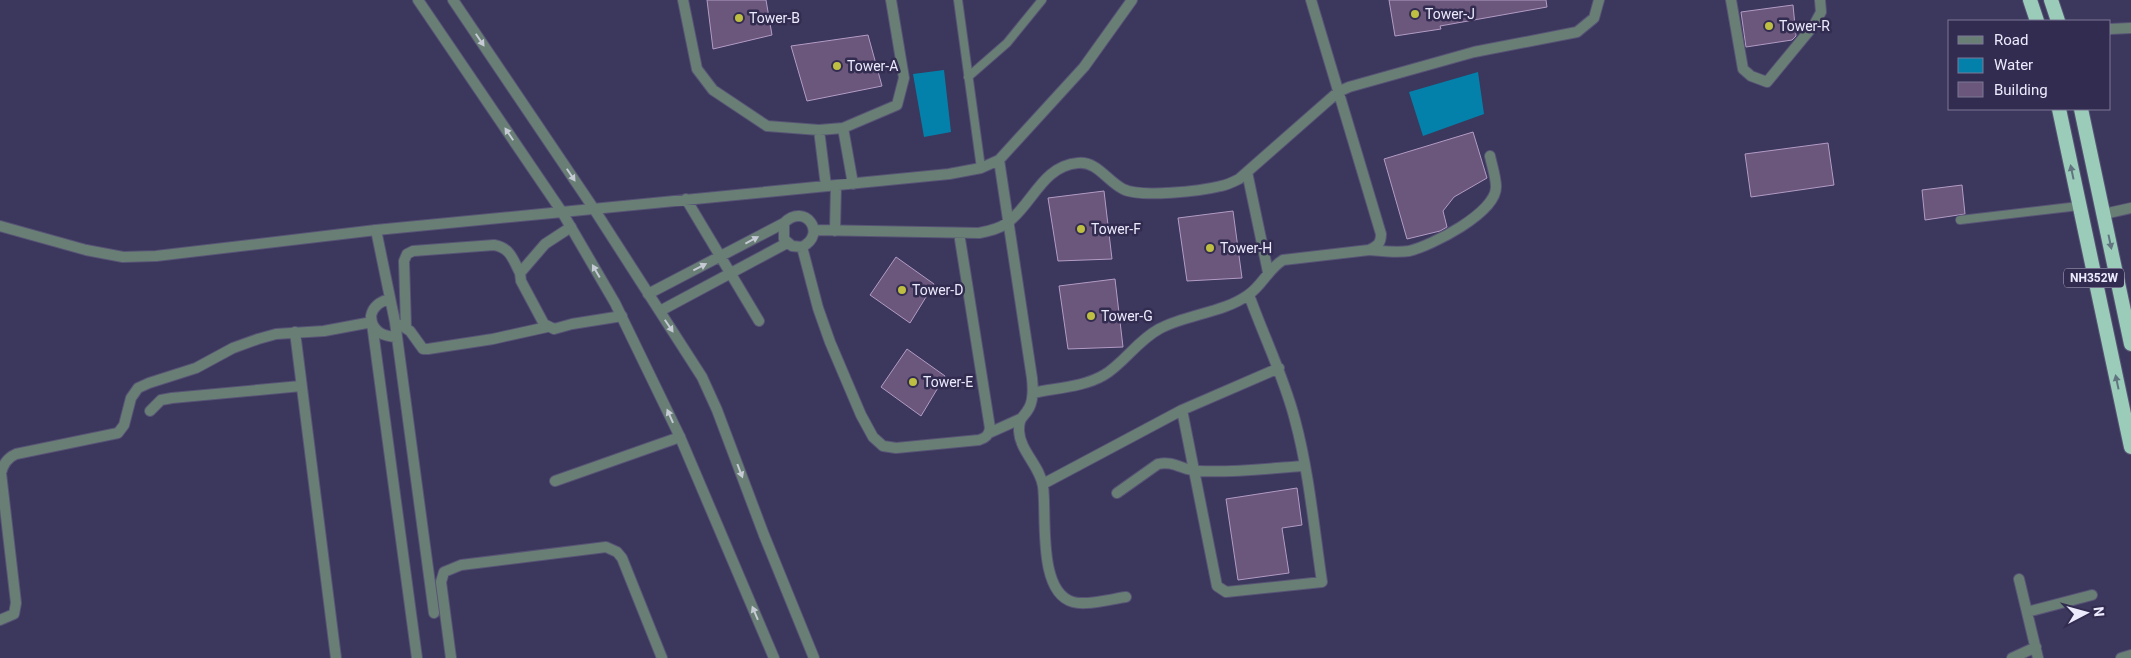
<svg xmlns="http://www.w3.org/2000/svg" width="2131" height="658" font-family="Roboto,sans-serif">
<rect width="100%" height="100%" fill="#3c375c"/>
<path fill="#0481aa" d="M944,70L951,132L924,137L913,74Z
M1478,72L1484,114L1423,136L1409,92Z"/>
<path fill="#6b567c" stroke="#b29cc5" d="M707,0H766L772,35L713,49Z
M1389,0H1546L1547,7L1440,26L1441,29L1395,36Z
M1793,5L1796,36L1792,40L1746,47L1741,12Z
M868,35L882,86L807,101L791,46Z
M1473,132L1487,178L1454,197L1443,211L1447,227L1440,231L1407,239L1384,159Z
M1828,143L1834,185L1751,197L1745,154Z
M1962,185L1965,214L1925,220L1922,190Z
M1104,191L1112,259L1058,261L1048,198Z
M1233,211L1242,278L1187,281L1178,218Z
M896,257L934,284L910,323L870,295Z
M1115,279L1123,347L1068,349L1059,286Z
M907,349L945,376L921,416L881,387Z
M1297,488L1302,525L1282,528L1289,573L1238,580L1226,499Z"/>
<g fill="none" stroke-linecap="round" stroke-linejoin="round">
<defs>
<path id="service" d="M958,0L981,168
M968,77L1007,43L1042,0
M1960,220L2079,206"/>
<path id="minor" d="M683,0L697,69L713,90L767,126L819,130L843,128L897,105L904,78L891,0
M1731,0L1743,69L1751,76L1767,82L1814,25L1821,12L1820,0
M2110,29L2131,28
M843,128L853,184
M819,130L826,186
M999,160L1032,378C1033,387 1034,399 1029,408C1023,419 1019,416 1019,431C1020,451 1040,466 1043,486C1047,515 1037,592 1073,602C1086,606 1111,599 1126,597
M1247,172L1268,272
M686,199L759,321
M562,212L949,174L981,168L999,160L1084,67L1132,0
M2104,214L2131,208
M571,227L545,244L520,273L521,281L544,324L554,329L572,324L622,316
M376,230L395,322L434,613
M814,230L979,233C989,231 999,229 1007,223C1033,204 1042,166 1078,163C1097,161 1107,181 1123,189C1140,198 1201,191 1221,186C1227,185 1233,182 1239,179L1338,92L1349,87L1474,52L1577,32L1594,18L1599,0
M835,231L836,185
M802,247L818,308L830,342L861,415L873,437L883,446L896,448L979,440C986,438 989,435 990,428L959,233
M1370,250C1382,251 1397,253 1409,251C1431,246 1496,213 1496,187C1496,177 1492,166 1490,156
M648,294L784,223C805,202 828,234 802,247L792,246L784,239V223
M1249,295C1264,337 1284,377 1295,420C1309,472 1314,528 1322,582L1226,592L1217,586L1182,410L1279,368
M390,298C381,302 373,305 371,316L417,658
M660,311L787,243
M372,323C377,334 385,336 396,337
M401,325L410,331L423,349H428L493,339L547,327
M406,327L404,261L407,254L413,251L494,245C511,248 513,260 520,273
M295,332L336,658
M1033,393C1055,388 1084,387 1104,375C1124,363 1137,341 1159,329C1187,314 1223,313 1248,295C1262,286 1268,269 1283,260L1369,250C1377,246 1381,244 1381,234L1311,0
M150,411L161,400L172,398L301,386
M989,433L1020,419
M555,481L680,437
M1043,484L1182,410
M1117,493L1158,464C1174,460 1183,471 1199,471C1234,473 1270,468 1305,466
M2019,579L2038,658
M2027,612L2092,595
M0,620L14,614L16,603L1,473C3,464 7,458 16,454L118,433L124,425L131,398L138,388L149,383L196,368L233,348L258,339L276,334L324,331L372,322
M451,658L441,582L444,572L461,565L606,547L617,552L622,558L662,658
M2012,658L2036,647
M2121,658L2131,655"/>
<path id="tertiary" d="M418,0L562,212L615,303L680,437L774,658
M453,0L594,209L702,377L717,410L764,535L814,658
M0,226L86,250L123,257L156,256L376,230L562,212"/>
<path id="trunk" d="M2030,0L2037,21
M2051,0L2058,21
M2059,109L2131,447
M2081,109L2131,344"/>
</defs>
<use href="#service" stroke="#585476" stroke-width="10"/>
<use href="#minor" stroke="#585476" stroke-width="12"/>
<use href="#tertiary" stroke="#585476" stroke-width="12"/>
<use href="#trunk" stroke="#585476" stroke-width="16"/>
<use href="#service" stroke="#697f76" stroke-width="8"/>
<use href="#minor" stroke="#697f76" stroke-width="10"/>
<use href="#tertiary" stroke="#697f76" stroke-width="10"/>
<use href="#trunk" stroke="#9accb9" stroke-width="14"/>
</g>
<defs><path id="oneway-solid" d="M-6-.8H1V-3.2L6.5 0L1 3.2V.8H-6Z" transform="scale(1.25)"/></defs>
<g fill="#c5cad4">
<use href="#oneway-solid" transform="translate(480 40) rotate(56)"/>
<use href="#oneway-solid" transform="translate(509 134) rotate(-124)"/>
<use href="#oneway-solid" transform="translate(571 175) rotate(56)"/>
<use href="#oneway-solid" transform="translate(752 240) rotate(-28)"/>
<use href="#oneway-solid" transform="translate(700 267) rotate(-27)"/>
<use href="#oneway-solid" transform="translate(596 271) rotate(-120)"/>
<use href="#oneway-solid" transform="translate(669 326) rotate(56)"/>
<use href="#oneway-solid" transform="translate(670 416) rotate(-114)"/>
<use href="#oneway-solid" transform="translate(740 471) rotate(69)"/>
<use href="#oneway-solid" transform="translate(755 613) rotate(-113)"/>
</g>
<g fill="#61747f">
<use href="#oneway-solid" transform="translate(2072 172) rotate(-102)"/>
<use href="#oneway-solid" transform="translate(2110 242) rotate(78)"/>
<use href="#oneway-solid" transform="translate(2117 382) rotate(-102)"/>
</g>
<g fill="#bebf42" stroke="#322c50" stroke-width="2">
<circle cx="1415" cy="14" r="5"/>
<circle cx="739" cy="18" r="5"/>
<circle cx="1769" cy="26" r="5"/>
<circle cx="837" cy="66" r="5"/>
<circle cx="1081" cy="229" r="5"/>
<circle cx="1210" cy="248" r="5"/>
<circle cx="902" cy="290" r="5"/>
<circle cx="1091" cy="316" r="5"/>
<circle cx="913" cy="382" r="5"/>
</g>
<g text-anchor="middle" stroke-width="5" stroke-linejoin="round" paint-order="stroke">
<rect fill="#322c50" stroke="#b4b1c9" stroke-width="1" x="2064" y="268.5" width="60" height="19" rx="4"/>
<g font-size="12" font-weight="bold" fill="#eceafd">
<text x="2094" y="282">NH352W</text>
</g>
<g font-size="14" fill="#eceafd" stroke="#322c50" text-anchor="start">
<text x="1425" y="19">Tower-J</text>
<text x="749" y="23">Tower-B</text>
<text x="1779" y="31">Tower-R</text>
<text x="847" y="71">Tower-A</text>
<text x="1091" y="234">Tower-F</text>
<text x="1220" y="253">Tower-H</text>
<text x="912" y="295">Tower-D</text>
<text x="1101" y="321">Tower-G</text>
<text x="923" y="387">Tower-E</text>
</g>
</g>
<rect x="1948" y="20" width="162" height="90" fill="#322c50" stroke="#7c7895"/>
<rect x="1958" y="36" width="25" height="8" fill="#697f76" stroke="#7c7895"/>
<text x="1994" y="45" font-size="15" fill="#eceafd">Road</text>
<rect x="1958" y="58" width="25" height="15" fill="#0481aa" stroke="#7c7895"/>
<text x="1994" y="70" font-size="15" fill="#eceafd">Water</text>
<rect x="1958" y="82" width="25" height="15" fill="#6b567c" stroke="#7c7895"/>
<text x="1994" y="95" font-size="15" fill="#eceafd">Building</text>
<g transform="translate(2086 613) rotate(84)" stroke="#322c50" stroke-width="4" paint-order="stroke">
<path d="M0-4L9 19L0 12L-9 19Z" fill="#eceafd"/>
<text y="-8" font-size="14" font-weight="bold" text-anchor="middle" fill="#eceafd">N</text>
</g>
</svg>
